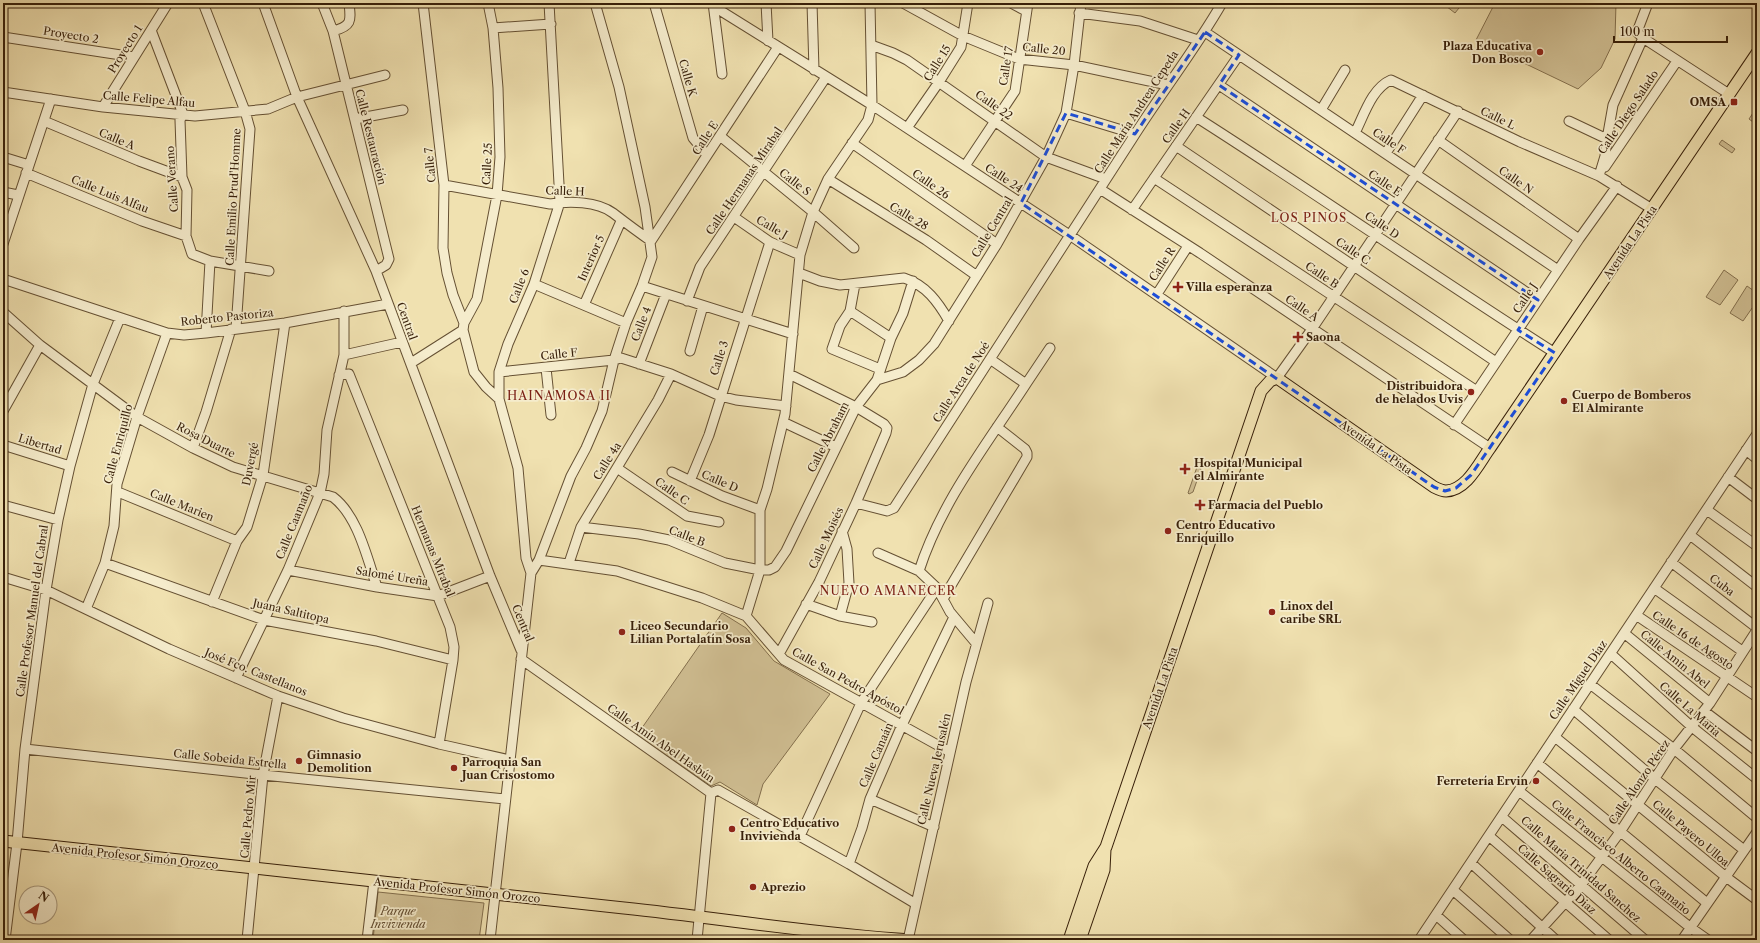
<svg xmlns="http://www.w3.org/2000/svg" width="1760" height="943" font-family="'Libre Caslon Text',serif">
<rect width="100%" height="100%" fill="#f0e1b0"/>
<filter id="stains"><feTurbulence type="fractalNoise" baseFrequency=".005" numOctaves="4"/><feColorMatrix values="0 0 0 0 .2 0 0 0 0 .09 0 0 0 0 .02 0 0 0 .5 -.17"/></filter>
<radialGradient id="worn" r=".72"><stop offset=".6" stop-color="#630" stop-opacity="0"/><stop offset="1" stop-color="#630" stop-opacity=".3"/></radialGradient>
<path fill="#d1c094" stroke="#84704e" d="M1442,3H1463L1455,13Z
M1495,3H1616L1615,39L1601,68L1578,89L1476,40Z
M1757,107V125L1749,119Z
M1722,140L1735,149L1732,153L1719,144Z
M1724,270L1738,280L1720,305L1706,297Z
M1747,286L1757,293V301L1743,321L1730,313Z
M1197,467L1201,469L1193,492L1189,494L1188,493Z
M722,613L746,628L774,661L830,694L763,784L757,805L720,782L711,786L637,735Z
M378,892L484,903L479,940H373Z"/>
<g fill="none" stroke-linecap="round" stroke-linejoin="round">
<defs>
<path id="minor" d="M203,3L245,111L250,129L236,328
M263,3L297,97L376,271L490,576L521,650
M322,3L333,31L389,259L386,265L376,271
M423,3L444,185L443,248L447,273L453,295L464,323
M488,3L493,28L498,88L500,157L497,195L477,299L464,323L463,330L474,372L486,387L499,399
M654,3L693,138L707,155
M713,3L722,74
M766,3L768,41
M812,3L814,70
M903,3L963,36L1019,59L1074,65L1168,85
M1011,3L1026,11
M713,6L872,105L1071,236L1277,378L1312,329L1458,111
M1079,13L1140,21L1198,40
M493,28L551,24
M151,30L183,114L180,120L182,177L187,190L186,236L192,254L210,261L269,271
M333,31C352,26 351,21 349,3
M1205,32L1558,270
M3,37L134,57
M1643,38L1729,94
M871,45L893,53L907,60L1046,157L1106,179
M1219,85L1538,300
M3,92L103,107L195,116L268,109L297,97L385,75
M103,107L168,3
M1321,110L1345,70
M1066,113L1135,134
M1196,117C1317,194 1434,276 1555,353
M355,119L403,110
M44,121L139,161L182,177
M1569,121L1607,139
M907,128L939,82L961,47L968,3
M1355,133C1364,115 1372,88 1391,80L1520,142L1599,176L1652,209
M720,136L813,212L854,248
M1438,140L1579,239
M852,143L997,244
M1176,146L1496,362
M1386,153L1423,95
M3,157L29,165
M965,166L1015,91L1028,3
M1605,167L1677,61
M26,173L142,221L186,236
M1599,176L1605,156L1607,139L1613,105L1643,38L1637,32L1648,3
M1154,178L1477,391
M828,179L926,240L977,276
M444,185L550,204C569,201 597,201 613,213C626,223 638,232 651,241L778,47
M1100,189L1200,253L1490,448
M3,192L18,195
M1132,210L1239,55
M734,217L770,242L800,255
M3,244L51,99
M799,273L820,281L840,285L904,278C926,285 938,302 949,321
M3,279L167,333L184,335L206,333L285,323L388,304
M534,284L626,323
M855,284L850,311L840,326L832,349L880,369
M642,286L793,334
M1157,294L1188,246
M687,301L700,267L826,77
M584,305L621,221
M850,311L891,338
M3,312L40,345L137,417L193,448L233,467L333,497C358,516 367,558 377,587
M206,333L210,261
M690,351L703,306
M344,355L402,342
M990,359L1026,384L1050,348
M411,363L463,330
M639,364L666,294
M546,368L551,415
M499,372L614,360L621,358L671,374L720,396L736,400L786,406
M339,375L349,374L450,627L454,647L453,660L439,744
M877,380L903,372L919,360L934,344L997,244L1046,157L1066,113L1074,65L1081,3
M3,411L40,345
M783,422L836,447
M1454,425L1579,239L1617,186
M3,445L70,466
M193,448L206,412L231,329
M1746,450L1757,459
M617,468L687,516L719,522
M672,472L722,496L760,510
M1728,477L1757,499
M690,481L709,435L770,242
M118,492L237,541
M856,503L887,511L894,508C973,385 1053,262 1132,139C1161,93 1195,50 1222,3
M3,505L58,520
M1707,510L1757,546
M581,527L639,534L669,540L725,563L760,570H769L775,567L786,551L856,407L877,380L891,338L903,313L913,281
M1690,535L1757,587
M878,553L919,571L937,588L950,612L976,643
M539,560L617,571L702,598L746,616L784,660L950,752
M1671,562L1757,628
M105,563L264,620L376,641L453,660
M569,563L581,527L658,400L671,374
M288,570L377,587L438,596L490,576
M919,571C941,502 987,444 1026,384
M531,573L526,558L518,468L499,399V372L508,344L534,284L560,202L549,3
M3,577L46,590L169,649L278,696L343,718L439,744L510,760
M1654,588L1742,651
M943,599L1027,457V453L1025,449L997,427
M212,602L237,541L247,527L263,475L285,323
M806,604L840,616L872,622
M86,609L105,563L114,526L117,484L137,417L167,333
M1636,615L1757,697
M746,616L760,570V510L767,489L785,414L800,255L813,212L828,179L868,120L872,105L870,3
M840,616L849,583L847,549L842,531
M1624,633L1710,703
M779,654L819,582L856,503L886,433L887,428L884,424L856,407L789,374
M1611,654L1692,727L1757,779
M521,659L711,793L718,790L849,864L916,904
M236,678L288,570L320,493L324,474L327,430L344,355V311
M1590,684L1674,749L1757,818
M1573,709L1655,779L1744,850
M1704,711L1757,751
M1555,737L1726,877L1757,900
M25,749L263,775L505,799
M1537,763L1707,903
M1519,791L1691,928L1708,940
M870,799L934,827
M1502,817L1645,940
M800,836L861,703L937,588
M1489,836L1609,940
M1471,863L1556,940
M849,864L862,828L870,799L902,725L954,617
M1453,890L1510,940
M1436,915L1464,940
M5,940L17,843L25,749L46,590L58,520L70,466L93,384L120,318
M247,940L263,775L278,696
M367,940L374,881
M490,940L531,573L539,560L571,476L586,448L602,411L614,360L626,323L642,286L652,257L645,207L619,87L595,3
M697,940L711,793
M908,940L966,682L988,603
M1419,940L1757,434
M1531,940L1581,885L1620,832L1674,749L1710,703L1757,630
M1682,940L1757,832"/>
<path id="major" d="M3,841C210,864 417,885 624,908C720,918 815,934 911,940
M1069,940L1094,866L1106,847L1261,391L1270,381L1277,378L1434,487C1438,489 1442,491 1446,491C1467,490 1479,463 1490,448L1757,53
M1080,940L1104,870L1105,849"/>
</defs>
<use href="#minor" stroke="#655033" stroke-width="11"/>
<use href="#major" stroke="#371f09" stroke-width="13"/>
<use href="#minor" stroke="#f5eccc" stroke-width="9"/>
<use href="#major" stroke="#f0e1b0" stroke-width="11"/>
</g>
<path fill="none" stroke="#1d4ed8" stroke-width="3" stroke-dasharray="8 5" stroke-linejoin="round" d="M1205,32L1239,55L1219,85L1538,300L1518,330L1555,353L1471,475L1456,488L1445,491L1434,487L1021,203L1066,113L1135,134Z"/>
<g fill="#8f2418" stroke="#f5eccc" stroke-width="1.5">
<circle cx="1540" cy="52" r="4"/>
<rect x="1730" y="98" width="8" height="8" rx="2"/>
<path d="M1176 281h4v4h4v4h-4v4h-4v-4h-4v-4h4z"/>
<path d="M1296 331h4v4h4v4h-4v4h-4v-4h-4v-4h4z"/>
<circle cx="1471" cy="392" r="4"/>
<circle cx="1564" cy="401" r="4"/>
<path d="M1183 463h4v4h4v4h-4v4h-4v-4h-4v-4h4z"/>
<path d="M1198 499h4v4h4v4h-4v4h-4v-4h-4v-4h4z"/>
<circle cx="1168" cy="531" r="4"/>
<circle cx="1272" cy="612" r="4"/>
<circle cx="622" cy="632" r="4"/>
<circle cx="299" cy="761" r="4"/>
<circle cx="454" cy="768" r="4"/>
<circle cx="1536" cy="781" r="4"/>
<circle cx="732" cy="829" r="4"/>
<circle cx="753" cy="887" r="4"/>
</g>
<g text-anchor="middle" stroke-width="3.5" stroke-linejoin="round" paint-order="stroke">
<g font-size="11" fill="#371f09" stroke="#f5eccc">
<text transform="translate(71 35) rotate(9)" y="4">Proyecto 2</text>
<text transform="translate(125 49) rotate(-58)" y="4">Proyecto 1</text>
<text transform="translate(1044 49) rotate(6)" y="4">Calle 20</text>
<text transform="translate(937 63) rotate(-58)" y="4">Calle 15</text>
<text transform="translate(1006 66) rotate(-81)" y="4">Calle 17</text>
<text transform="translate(688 78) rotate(74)" y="4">Calle K</text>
<text transform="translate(149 99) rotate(5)" y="4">Calle Felipe Alfau</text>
<text transform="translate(994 105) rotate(35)" y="4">Calle 22</text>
<text transform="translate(1136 112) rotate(-57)" y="4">Calle María Andrea Cepeda</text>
<text transform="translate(1628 112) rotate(-56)" y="4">Calle Diego Salado</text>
<text transform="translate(1498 118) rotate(26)" y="4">Calle L</text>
<text transform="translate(1176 126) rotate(-55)" y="4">Calle H</text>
<text transform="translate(371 137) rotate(76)" y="4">Calle Restauración</text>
<text transform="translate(705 138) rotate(-57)" y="4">Calle E</text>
<text transform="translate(117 139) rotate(23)" y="4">Calle A</text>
<text transform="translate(1389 141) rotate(34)" y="4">Calle F</text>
<text transform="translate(487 164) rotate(-87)" y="4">Calle 25</text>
<text transform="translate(430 165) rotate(-96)" y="4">Calle 7</text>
<text transform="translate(1004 178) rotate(33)" y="4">Calle 24</text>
<text transform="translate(172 179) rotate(-94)" y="4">Calle Verano</text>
<text transform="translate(1516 180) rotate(35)" y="4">Calle N</text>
<text transform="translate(744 181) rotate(-56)" y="4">Calle Hermanas Mirabal</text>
<text transform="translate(795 182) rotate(38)" y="4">Calle S</text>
<text transform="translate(1385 183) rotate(34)" y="4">Calle E</text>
<text transform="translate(931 184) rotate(35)" y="4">Calle 26</text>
<text transform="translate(565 191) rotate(2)" y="4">Calle H</text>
<text transform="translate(110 194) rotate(22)" y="4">Calle Luis Alfau</text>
<text transform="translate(233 197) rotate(-87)" y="4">Calle Emilio Prud'Homme</text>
<text transform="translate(909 216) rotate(31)" y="4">Calle 28</text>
<text transform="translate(1382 225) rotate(34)" y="4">Calle D</text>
<text transform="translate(772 227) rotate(30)" y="4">Calle J</text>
<text transform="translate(992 227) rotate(-59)" y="4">Calle Central</text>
<text transform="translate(1630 242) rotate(-56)" y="4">Avenida La Pista</text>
<text transform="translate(1353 251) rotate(34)" y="4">Calle C</text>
<text transform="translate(591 258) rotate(-66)" y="4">Interior 5</text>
<text transform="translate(1162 264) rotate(-57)" y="4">Calle R</text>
<text transform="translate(1322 275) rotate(34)" y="4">Calle B</text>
<text transform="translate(519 286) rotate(-69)" y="4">Calle 6</text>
<text transform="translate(1525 298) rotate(-56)" y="4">Calle J</text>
<text transform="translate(1302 308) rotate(34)" y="4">Calle A</text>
<text transform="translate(227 317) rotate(-6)" y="4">Roberto Pastoriza</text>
<text transform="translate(407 321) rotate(70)" y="4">Central</text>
<text transform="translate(641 324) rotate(-69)" y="4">Calle 4</text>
<text transform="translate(559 354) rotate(-6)" y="4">Calle F</text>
<text transform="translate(719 358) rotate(-72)" y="4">Calle 3</text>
<text transform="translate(961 382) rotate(-57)" y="4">Calle Arca de Noé</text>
<text transform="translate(828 437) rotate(-63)" y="4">Calle Abraham</text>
<text transform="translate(206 440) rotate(27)" y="4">Rosa Duarte</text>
<text transform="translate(40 444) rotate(17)" y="4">Libertad</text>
<text transform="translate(118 444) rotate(-75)" y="4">Calle Enriquillo</text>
<text transform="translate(1376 447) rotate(35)" y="4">Avenida La Pista</text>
<text transform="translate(607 461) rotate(-58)" y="4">Calle 4a</text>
<text transform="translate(250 464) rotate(-79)" y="4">Duvergé</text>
<text transform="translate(720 481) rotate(23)" y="4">Calle D</text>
<text transform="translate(672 491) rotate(35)" y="4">Calle C</text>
<text transform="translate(182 505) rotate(22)" y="4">Calle Marien</text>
<text transform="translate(294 522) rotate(-68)" y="4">Calle Caamaño</text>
<text transform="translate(687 536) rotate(21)" y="4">Calle B</text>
<text transform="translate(826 538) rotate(-65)" y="4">Calle Moisés</text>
<text transform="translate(433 551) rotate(68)" y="4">Hermanas Mirabal</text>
<text transform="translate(392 576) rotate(9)" y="4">Salomé Ureña</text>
<text transform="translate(1722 585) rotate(37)" y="4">Cuba</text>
<text transform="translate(32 611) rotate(-82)" y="4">Calle Profesor Manuel del Cabral</text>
<text transform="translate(291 611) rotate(13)" y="4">Juana Saltitopa</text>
<text transform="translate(523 623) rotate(67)" y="4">Central</text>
<text transform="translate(1693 640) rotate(34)" y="4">Calle 16 de Agosto</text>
<text transform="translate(1675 659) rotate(39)" y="4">Calle Amin Abel</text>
<text transform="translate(256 672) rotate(22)" y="4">José Fco. Castellanos</text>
<text transform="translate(1578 680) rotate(-56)" y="4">Calle Miguel Díaz</text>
<text transform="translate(848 681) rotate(29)" y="4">Calle San Pedro Apóstol</text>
<text transform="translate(1160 688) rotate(-71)" y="4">Avenida La Pista</text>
<text transform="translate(1690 709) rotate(41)" y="4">Calle La Maria</text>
<text transform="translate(661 743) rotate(35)" y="4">Calle Amín Abel Hasbún</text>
<text transform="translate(876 755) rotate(-67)" y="4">Calle Canaán</text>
<text transform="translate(230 759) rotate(6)" y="4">Calle Sobeida Estrella</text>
<text transform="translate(934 769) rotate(-77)" y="4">Calle Nueva Jerusalén</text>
<text transform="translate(1639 782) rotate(-56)" y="4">Calle Alonzo Pérez</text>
<text transform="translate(248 817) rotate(-85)" y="4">Calle Pedro Mir</text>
<text transform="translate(1691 833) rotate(40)" y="4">Calle Payero Ulloa</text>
<text transform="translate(135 856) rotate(6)" y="4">Avenida Profesor Simón Orozco</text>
<text transform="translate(1621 857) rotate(39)" y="4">Calle Francisco Alberto Caamaño</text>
<text transform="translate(1581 869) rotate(41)" y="4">Calle Maria Trinidad Sanchez</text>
<text transform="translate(1557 879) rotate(41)" y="4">Calle Sagrario Diaz</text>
<text transform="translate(457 890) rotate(6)" y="4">Avenida Profesor Simón Orozco</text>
</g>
<g font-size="11" font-weight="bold" fill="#371f09" stroke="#f5eccc" text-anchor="start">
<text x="1532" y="50" text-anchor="end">Plaza Educativa<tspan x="1532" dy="13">Don Bosco</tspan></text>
<text x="1726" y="106" text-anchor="end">OMSA</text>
<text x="1186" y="291">Villa esperanza</text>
<text x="1306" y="341">Saona</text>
<text x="1463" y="390" text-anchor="end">Distribuidora<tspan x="1463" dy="13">de helados Uvis</tspan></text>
<text x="1572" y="399">Cuerpo de Bomberos<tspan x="1572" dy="13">El Almirante</tspan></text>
<text x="1194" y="467">Hospital Municipal<tspan x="1194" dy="13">el Almirante</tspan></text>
<text x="1208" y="509">Farmacia del Pueblo</text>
<text x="1176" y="529">Centro Educativo<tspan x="1176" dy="13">Enriquillo</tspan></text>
<text x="1280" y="610">Linox del<tspan x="1280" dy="13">caribe SRL</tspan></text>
<text x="630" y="630">Liceo Secundario<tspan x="630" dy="13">Lilian Portalatín Sosa</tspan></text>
<text x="307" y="759">Gimnasio<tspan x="307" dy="13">Demolition</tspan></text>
<text x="462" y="766">Parroquia San<tspan x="462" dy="13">Juan Crisostomo</tspan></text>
<text x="1528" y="785" text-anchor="end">Ferretería Ervin</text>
<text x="740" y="827">Centro Educativo<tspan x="740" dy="13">Invivienda</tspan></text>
<text x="761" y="891">Aprezio</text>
</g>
<g font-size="11" font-style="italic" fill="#654f33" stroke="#f5eccc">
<text x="398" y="915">Parque<tspan x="398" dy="13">Invivienda</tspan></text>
</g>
<g font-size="12" letter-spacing="1" fill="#7a1f14" stroke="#f5eccc">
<text x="1309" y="222">LOS PINOS</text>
<text x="559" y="400">HAINAMOSA II</text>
<text x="888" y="595">NUEVO AMANECER</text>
</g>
</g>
<rect width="1760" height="943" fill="none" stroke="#f0e1b0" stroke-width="16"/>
<rect x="4" y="4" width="1752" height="935" fill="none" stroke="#371f09" stroke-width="2"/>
<rect x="8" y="8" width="1744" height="927" fill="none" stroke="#371f09"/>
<g transform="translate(38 905) rotate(34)"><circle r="19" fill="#f5eccc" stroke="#a99a7e"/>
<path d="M0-3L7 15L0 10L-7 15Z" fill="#8f2418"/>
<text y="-6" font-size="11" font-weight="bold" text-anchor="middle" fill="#371f09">N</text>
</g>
<path d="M1614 36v6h113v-6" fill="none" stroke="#371f09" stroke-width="2"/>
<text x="1620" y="36" font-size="12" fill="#371f09" stroke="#f5eccc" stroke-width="3" paint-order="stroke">100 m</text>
<rect width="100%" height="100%" filter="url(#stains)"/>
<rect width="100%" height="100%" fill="url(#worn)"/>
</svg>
